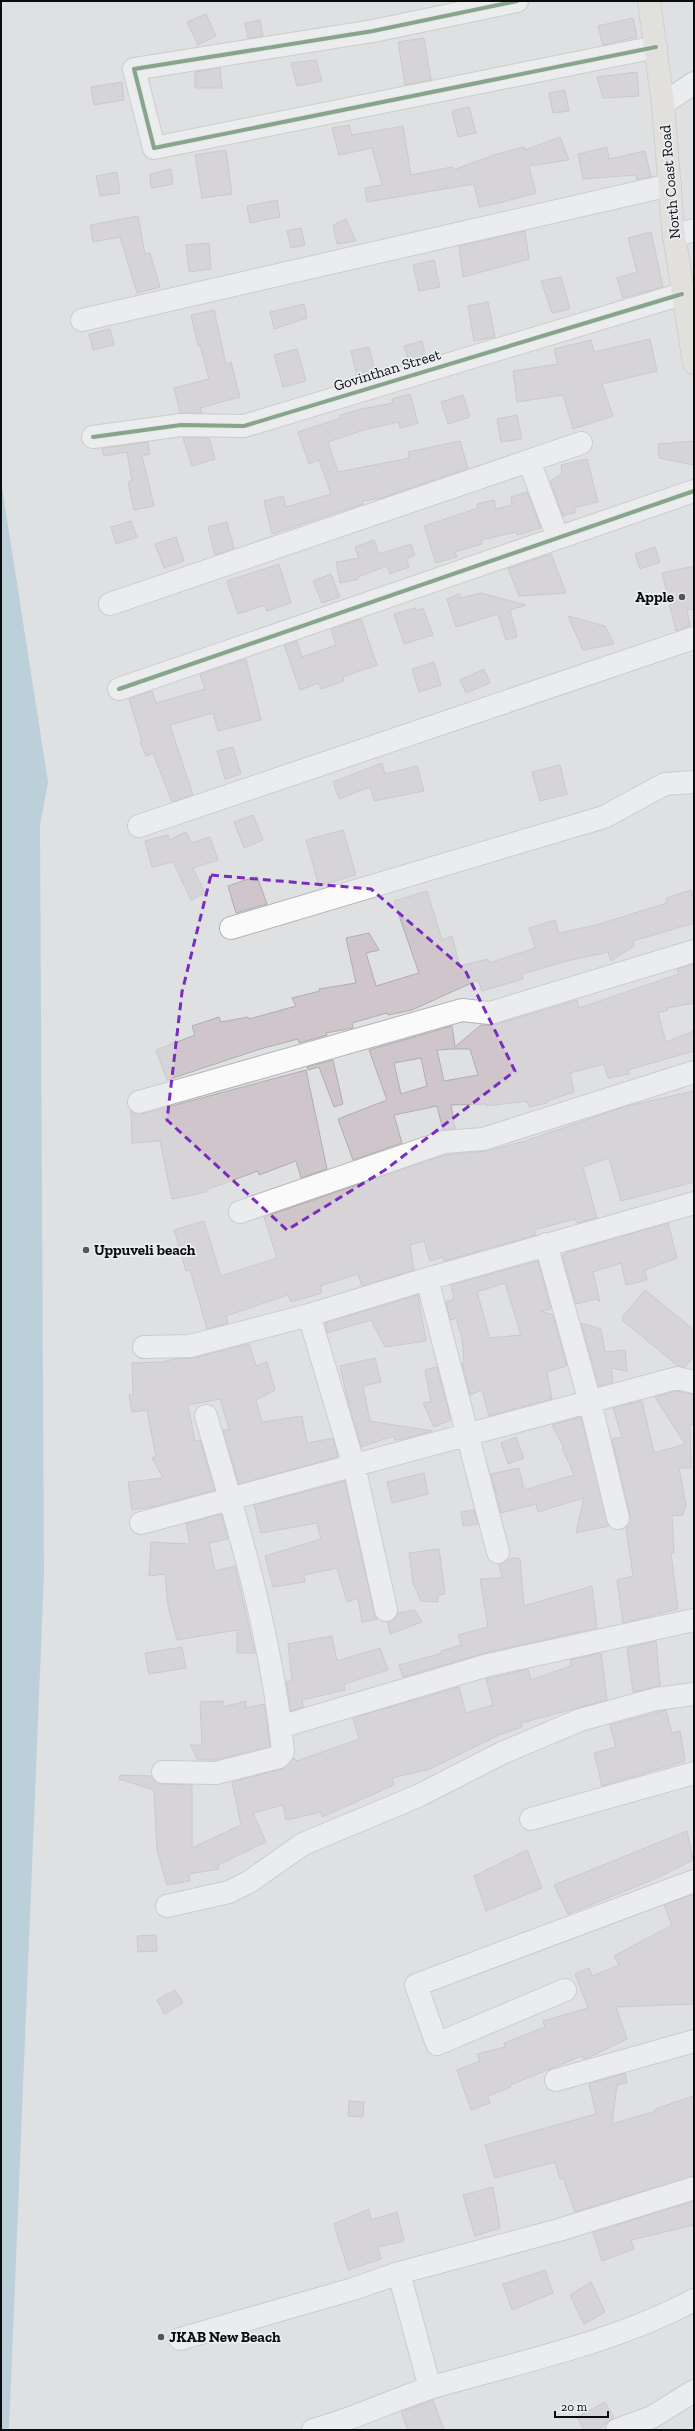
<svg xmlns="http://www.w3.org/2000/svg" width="695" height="2431" font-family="'Zilla Slab',serif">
<rect width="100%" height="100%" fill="#dee0e2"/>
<path fill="#93bcce" d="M1,481L48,782L40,825L44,1574L9,2430H1Z"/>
<path fill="#cfc5cb" stroke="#aeaeaf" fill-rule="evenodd" d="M206,14L216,36L198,45L187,22Z
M633,18L637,37L603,45L598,26Z
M260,20L263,36L248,38L245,23Z
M424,38L431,80L405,85L398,42Z
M316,60L322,81L297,86L291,63Z
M220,68L222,88H195V72Z
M637,72L639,96L603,98L597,77Z
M122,82L124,100L94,105L91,87Z
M565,90L569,111L553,113L549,93Z
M469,107L476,133L458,137L452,111Z
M349,125L352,135L403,126L411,175L452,167L453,170L497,154L524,147L525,150L560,137L569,160L529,166L536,193L495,204L479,207L474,184L367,202L365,188L382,185L372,148L339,155L332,128Z
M607,147L609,159L645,151L651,177L637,180L636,175L583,179L578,154Z
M226,150L232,194L202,198L195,155Z
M171,169L173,184L151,188L150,174Z
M117,172L120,193L100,196L96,176Z
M277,200L280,217L250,223L247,206Z
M138,216L145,254L150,253L160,287L137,293L120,237L93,242L90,225Z
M346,219L356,241L337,244L333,225Z
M301,228L305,245L291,248L287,231Z
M525,231L529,259L463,277L459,246Z
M651,232L663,287L623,298L617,278L637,272L628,238Z
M209,243L211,269L189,272L186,245Z
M434,260L440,287L419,291L413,265Z
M561,277L570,309L552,313L541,281Z
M488,302L495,337L474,341L468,306Z
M304,304L307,318L274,329L270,312Z
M214,310L226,364L231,362L240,397L200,408L202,413H180L174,388L209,379L200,345L198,346L191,315Z
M110,329L114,345L93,350L89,334Z
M650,339L657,371L602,384L613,416L573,429L563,395L517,402L513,371L558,364L554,349L591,340L594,352Z
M422,341L426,357L409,362L404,346Z
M369,347L375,371L357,376L351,351Z
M297,349L306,381L283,387L274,355Z
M410,394L418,423L400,428L399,422L367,429L328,442L338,472L409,458L408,452L460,441L468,468L382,498L362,501L363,504L272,534L264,501L283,496L286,507L331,494L319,460L309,464L298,432L341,418L340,415L361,409L393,403L392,399Z
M463,395L470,417L448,424L441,402Z
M517,415L522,439L501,442L497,419Z
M183,438H209L215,459L192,466Z
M694,441V465L659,458L658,444Z
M148,442L150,454L142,456L154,506L134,510L128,482L132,481L127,452L104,456L102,448Z
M587,459L598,502L574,508L576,512L563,516L550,481L562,474L561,465Z
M527,492L541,528L517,535L516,532L481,540L482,544L455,552L457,557L436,563L424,526L478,508L477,504L494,500L496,509L512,505L511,497Z
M131,521L137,537L116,544L111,527Z
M227,522L234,548L215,555L208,527Z
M176,537L184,561L164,568L155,544Z
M374,540L379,554L411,544L415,555L406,559L409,567L390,574L387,566L358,577V579L340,583L336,562L359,558L355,547Z
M655,547L660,562L640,569L635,554Z
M551,554L566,593L519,596L508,568Z
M279,564L291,603L267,611L265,605L238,614L227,581Z
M694,566V609L687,610L690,626L676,631L662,573Z
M331,574L340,597L322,603L313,581Z
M481,593L526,605L510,610L517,637L506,640L498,614L456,627L447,599L459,594L461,598Z
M415,608L416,611L423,608L433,635L404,644L394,614Z
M568,616L605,626L614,644L583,650Z
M361,619L377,665L343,677L344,681L321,689L319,683L300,690L284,645L297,641L302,657L336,645L331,629Z
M246,659L261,720L218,731L213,713L170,725L193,795L172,802L153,753L146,756L140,742L142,741L129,699L152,691L156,703L205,689L200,674Z
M434,662L441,685L419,692L412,669Z
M484,669L490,683L466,693L460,680Z
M233,747L241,774L225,779L217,751Z
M382,763L385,774L417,766L424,791L374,801L370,787L339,799L333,782Z
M560,765L567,794L540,801L532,772Z
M253,815L263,840L244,848L234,822Z
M343,830L356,875L319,886L306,840Z
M186,832L191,843L210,837L218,860L193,868L205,893L191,900L173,862L152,867L145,841L168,835L169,840Z
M257,876L267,904L236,913L228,886Z
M691,890L694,901V923L633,941L634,946L611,961L608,952L567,961L522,974L523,979L482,991L478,980L412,1010L388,1015L387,1013L352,1023L353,1028L326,1033L327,1035L299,1043L298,1039L260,1049L167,1080L156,1050L195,1035L192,1026L219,1017L221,1022L248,1017L249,1019L296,1006L292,998L320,991L319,989L356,983L346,938L369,933L379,950L366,953L376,986L419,973L394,901L427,891L442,940L452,936L460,966L488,959L489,963L535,948L529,928L555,920L559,933L596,925L667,903L666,898Z
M694,964V1003L667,1008L668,1010L658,1013L666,1042L694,1031V1051L628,1070L629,1074L608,1078L604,1064L570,1073L574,1092L547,1101V1103L529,1107L527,1101L487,1106L486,1104L451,1105L455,1129L443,1130L437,1106L394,1115L402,1143L353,1160L338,1119L387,1100L369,1050L452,1026L455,1047L481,1025H494L577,1000L579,1008L679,974L677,969ZM452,1049H470L478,1075L444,1081L437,1050ZM421,1058L427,1086L401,1094L394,1063Z
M333,1060L343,1104L334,1107L319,1067L308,1070L307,1067Z
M306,1070L327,1169L301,1178L296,1161L259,1175L258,1171L206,1190V1192L172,1199L160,1141L132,1143L131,1111L142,1114Z
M694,1091V1182L621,1201L609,1158L583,1167L597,1218L577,1223L575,1219L534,1230L536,1235L444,1261L443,1257L430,1261L424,1241L410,1245L414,1270L362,1286L358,1274L320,1286L322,1293L291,1302L288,1295L226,1316L228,1323L207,1329L190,1270L186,1271L174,1230L204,1221L221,1276L277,1258L264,1217L444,1155L487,1151L525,1141L627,1106Z
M668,1223L677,1258L645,1270L647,1280L626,1285L621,1263L593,1272L600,1302L596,1299L576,1304L562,1256L568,1252Z
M538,1261L551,1309L541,1311L553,1315L567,1366L547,1372L552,1399L489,1416L482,1390L470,1395L462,1363L464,1362L462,1338L456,1318L450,1320L446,1302L454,1299L451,1285ZM505,1283L521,1335L490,1338L477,1292Z
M645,1290L694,1330V1356L685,1367L678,1366L623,1321V1316Z
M418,1295L426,1341L385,1347L371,1320L327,1333L325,1323Z
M581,1323L601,1329L605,1352L625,1350L627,1371L611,1368L613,1382L599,1386Z
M249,1344L256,1366L267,1362L275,1390L256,1400L262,1422L302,1416L307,1443L333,1438L338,1457L239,1484L223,1431L229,1429L220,1399L188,1405L195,1441L200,1440L215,1490L152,1507L132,1510L128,1482L163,1478L152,1458L156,1457L147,1410L132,1412L129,1395H133L132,1363L163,1362L174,1359L193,1358Z
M375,1358L381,1382L363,1386L370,1421L432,1431L403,1439L395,1440L394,1436L361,1447L347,1397L340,1366Z
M437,1367L451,1420L434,1427L423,1403L431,1402L425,1370Z
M677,1391L693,1394L694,1396V1424L690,1425L691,1468H679L686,1505L683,1515L672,1516L674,1553H671L678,1609L623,1623L617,1580L633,1576L626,1527L630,1515L612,1439L622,1437L613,1408L642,1401L654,1453L685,1444L655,1397Z
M581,1417L609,1526L576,1533L584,1498L538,1512L536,1504L501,1513L491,1474L519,1468L524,1490L574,1475L562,1448H564L552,1425Z
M516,1437L524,1458L508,1464L501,1443Z
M424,1473L428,1494L392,1503L387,1482Z
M345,1481L374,1613L378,1619L362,1622L358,1598L347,1602L337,1568L304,1575L305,1582L273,1587L265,1556L321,1539L317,1523L261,1533L254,1505Z
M474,1510L478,1524L463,1526L461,1512Z
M221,1514L228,1539L209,1543L215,1571L235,1566L255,1653H237V1630L177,1640L168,1606L165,1574L149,1576L151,1542L190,1544L186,1524Z
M439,1549L445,1594L438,1595V1602L421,1601L413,1583L409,1553Z
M513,1558L520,1559L524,1606L592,1586L597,1628L485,1653L403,1677L399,1665L442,1653L441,1651L461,1645L458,1635L488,1627L480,1579L502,1578L499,1564Z
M415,1610L422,1622L390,1634L388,1622L395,1619L398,1613Z
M332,1636L337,1661L380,1648L388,1670L344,1684L345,1690L302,1700L303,1707L291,1711L286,1682L292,1680L288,1644Z
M656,1641L660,1686L633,1692L627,1648Z
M182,1647L186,1668L149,1674L145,1653Z
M601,1653L607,1700L521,1723L522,1727L499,1735L430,1769L392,1778L394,1785L322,1817L321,1812L286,1820L283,1805L253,1813L266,1842L218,1865L219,1869L189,1874L190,1881L167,1885L157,1850L154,1790L119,1779L120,1775L152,1776L156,1782L162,1784L192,1785V1848L241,1825L232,1782L282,1769L294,1758L297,1761L359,1739L353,1718L459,1687L466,1713L493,1705L486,1679L528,1669L531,1680L571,1666L570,1660Z
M223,1701V1707L246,1701V1708L264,1704L270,1746L215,1760H198L190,1745H202L200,1702Z
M666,1710L672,1733L680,1731L685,1761L602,1786L594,1753L616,1747L610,1725Z
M687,1831L693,1860L657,1878L568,1914L554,1885Z
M527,1850L542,1888L486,1911L474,1876Z
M694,1894V2004L616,2007L627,2039L588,2058L583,2059L582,2056L510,2085L511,2087L488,2096L490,2103L471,2110L457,2070L480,2061L477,2054L505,2047L504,2043L545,2027L543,2021L588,2008L575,1974L589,1968L592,1976L619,1965L614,1956L672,1925L664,1905Z
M156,1935L157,1951L138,1952L137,1936Z
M175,1990L183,2003L164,2014L157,2000Z
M625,2073L627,2083L617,2085L612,2124L656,2111L655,2109L694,2096V2176L575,2212L563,2178L560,2179L555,2162L495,2178L485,2145L596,2114L589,2084Z
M349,2101L364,2102L363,2117L348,2116Z
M493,2187L500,2228L475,2236L463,2195Z
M694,2201V2225L631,2240L634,2249L602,2261L593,2232Z
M369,2209L371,2220L397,2212L404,2241L378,2247L381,2259L348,2270L334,2224Z
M545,2270L553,2293L512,2310L503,2284Z
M591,2282L605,2312L584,2324L570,2295Z
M433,2400L444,2430H408L401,2412Z
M605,2402L614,2418L597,2430H584L577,2417Z"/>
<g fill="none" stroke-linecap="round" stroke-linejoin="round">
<defs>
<path id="minor" d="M517,1L373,31L134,69L154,148L656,47
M663,104L694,83
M674,236L694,230
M82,320L670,185
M93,437L181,425L244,426L682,294
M529,461L558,538
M110,604L581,443
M119,689L694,491
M139,826L694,638
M231,928L604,817L665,784L694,782
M139,1102L462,1010L490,1013L694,951
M240,1212L444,1142L483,1139L694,1072
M546,1244L590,1402L618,1518
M427,1279L498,1552
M309,1315L354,1466L386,1610
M144,1347L190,1346L309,1315L427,1279L694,1203
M141,1523L677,1378L694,1382
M280,1727L488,1665L694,1620
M163,1772L216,1773L279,1757L283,1752C272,1637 238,1525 206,1416
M531,1819L694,1773
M167,1906L229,1892L249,1882L303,1844L418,1796L502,1753L580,1720L656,1699L694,1694
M565,1990L437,2044L416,1985L694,1881
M556,2080L694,2041
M399,2273L430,2388
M180,2339L353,2289L399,2273L559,2230L694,2188
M313,2430C354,2419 392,2400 433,2387C520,2362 613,2343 694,2300
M617,2430L652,2417L694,2391"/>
<path id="major" d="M649,1L663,104L673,228L694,363"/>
</defs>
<use href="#minor" stroke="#b2b3b5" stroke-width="24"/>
<use href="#major" stroke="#b9babb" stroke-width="24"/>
<use href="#minor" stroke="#fafafb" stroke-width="22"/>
<use href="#major" stroke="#e6e0d7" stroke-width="22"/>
<defs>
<path id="cycleway" d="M517,1L373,31L134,69L154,148L656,47
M93,437L181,425L244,426L682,294
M119,689L694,491"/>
</defs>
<use href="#cycleway" stroke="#eaedf1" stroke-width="6"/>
<use href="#cycleway" stroke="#1b5e20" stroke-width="4"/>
</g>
<path d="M0 0H695V2431H0ZM211,875L371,889L465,970L515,1071L385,1170L287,1230L167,1120L182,992Z" fill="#dee0e2" fill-opacity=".55" fill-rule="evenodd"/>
<path fill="none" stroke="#7b2cbf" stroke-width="3" stroke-dasharray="8 5" stroke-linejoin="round" d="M211,875L371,889L465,970L515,1071L385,1170L287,1230L167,1120L182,992Z"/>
<g fill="#555658" stroke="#eaedf1" stroke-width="1.5">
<circle cx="682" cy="597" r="4"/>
<circle cx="86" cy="1250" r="4"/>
<circle cx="161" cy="2337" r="4"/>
</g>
<g text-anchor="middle" stroke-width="3.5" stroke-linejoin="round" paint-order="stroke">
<g font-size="15" fill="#0b0c0d" stroke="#eaedf1">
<text transform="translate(670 182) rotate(-95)" y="5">North Coast Road</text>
<text transform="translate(387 370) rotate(-17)" y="5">Govinthan Street</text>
</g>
<g font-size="15" font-weight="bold" fill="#0b0c0d" stroke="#eaedf1" text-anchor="start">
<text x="674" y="602" text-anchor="end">Apple</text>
<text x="94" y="1255">Uppuveli beach</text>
<text x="169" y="2342">JKAB New Beach</text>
</g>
</g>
<rect width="695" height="2431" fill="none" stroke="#0b0c0d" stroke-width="4"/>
<path d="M555 2411v6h53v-6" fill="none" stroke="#0b0c0d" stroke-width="2"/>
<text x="561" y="2411" font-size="12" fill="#0b0c0d" stroke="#eaedf1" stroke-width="3" paint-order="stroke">20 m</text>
</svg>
